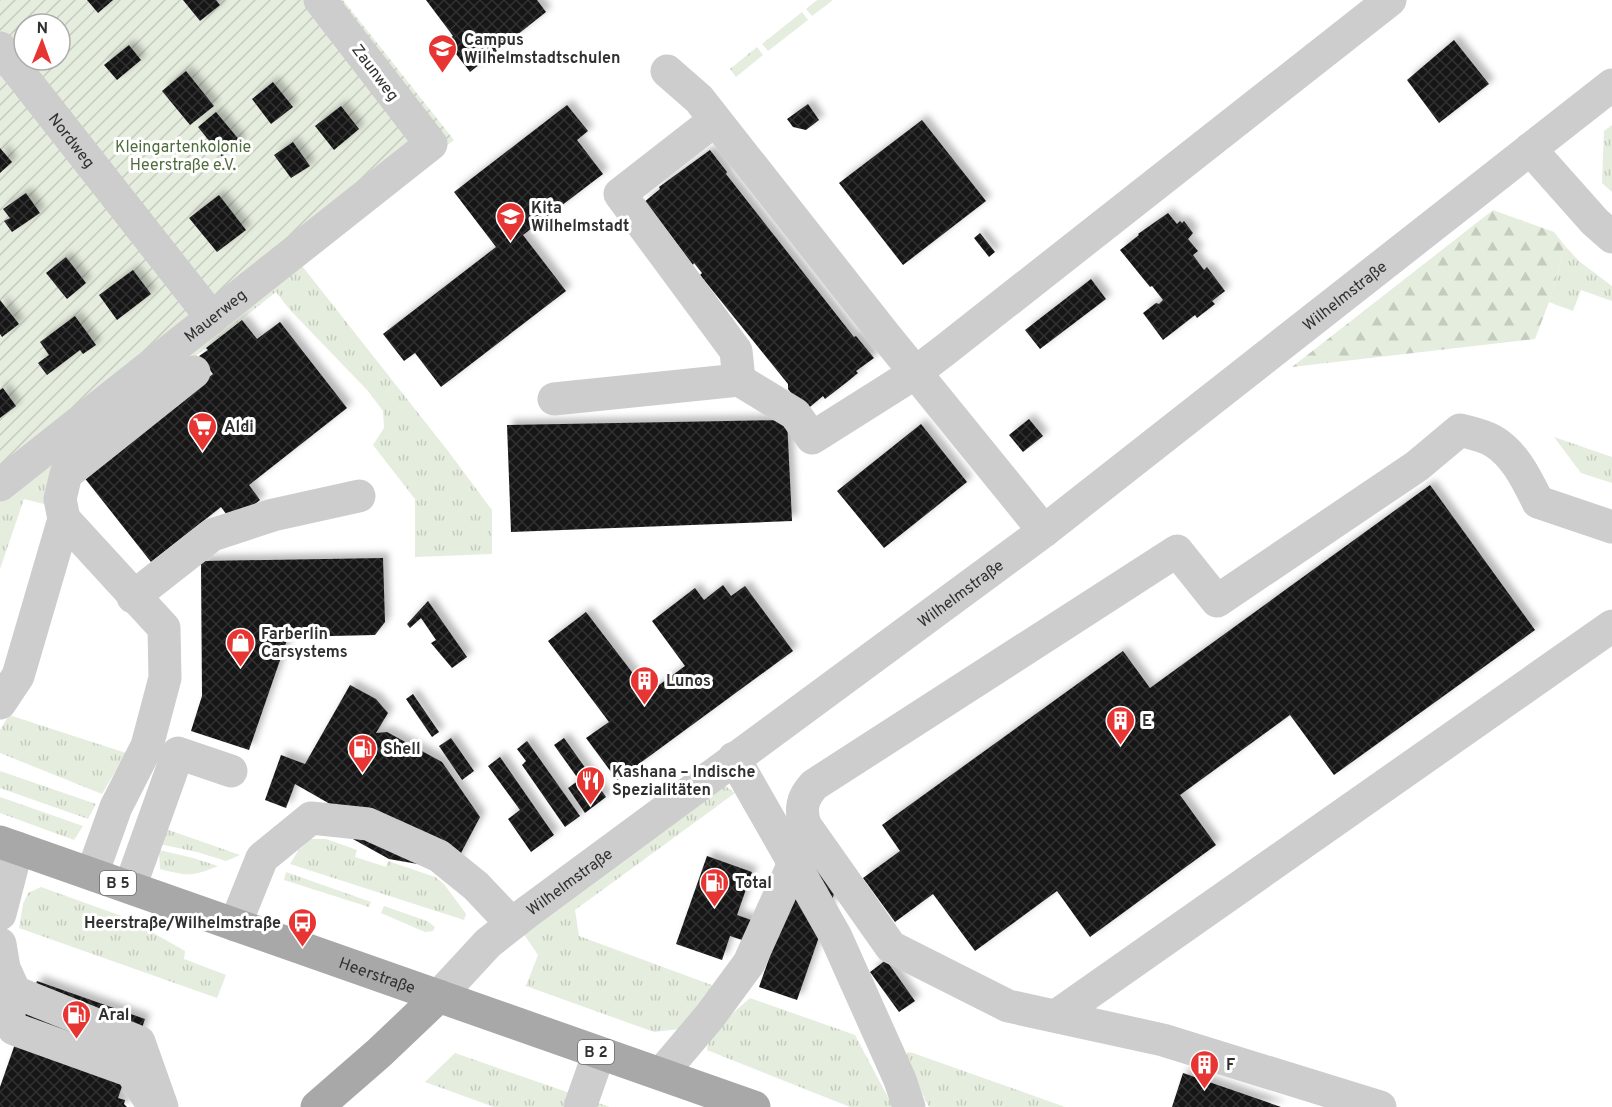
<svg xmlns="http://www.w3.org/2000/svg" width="1612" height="1107" font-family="Overpass,sans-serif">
<defs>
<pattern id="grass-tufts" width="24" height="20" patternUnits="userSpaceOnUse" patternTransform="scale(1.5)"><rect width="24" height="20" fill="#e5edde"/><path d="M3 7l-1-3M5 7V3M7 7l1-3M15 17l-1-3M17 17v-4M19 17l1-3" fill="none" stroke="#c5ccbf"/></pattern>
<pattern id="forest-firs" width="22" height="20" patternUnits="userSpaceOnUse" patternTransform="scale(1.5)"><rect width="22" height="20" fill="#e5edde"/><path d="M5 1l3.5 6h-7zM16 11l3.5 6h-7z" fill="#c5ccbf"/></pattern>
<pattern id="garden-furrows" width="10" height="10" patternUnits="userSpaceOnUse" patternTransform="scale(1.5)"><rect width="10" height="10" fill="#e5edde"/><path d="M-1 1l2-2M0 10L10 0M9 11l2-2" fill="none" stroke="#c5ccbf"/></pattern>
<pattern id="building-cross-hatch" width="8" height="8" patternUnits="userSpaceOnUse" patternTransform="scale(1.5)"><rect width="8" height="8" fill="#171717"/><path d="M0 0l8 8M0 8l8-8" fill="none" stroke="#303030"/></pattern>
<filter id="shadow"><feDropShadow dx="5.5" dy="-5.5" stdDeviation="3" flood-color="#0004"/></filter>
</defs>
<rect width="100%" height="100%" fill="#fff"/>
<path fill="url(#grass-tufts)" d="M817,0H833L812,16L806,9Z
M802,12L808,20L768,51L762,44Z
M757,47L763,55L736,77L730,69Z
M1612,125V192L1602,183L1604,131Z
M1565,246L1580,262L1612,286V301L1581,290L1573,311L1549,302Z
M299,262L448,451L492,510V554L415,557V499L373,445L384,428L383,411L368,391L290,310L276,292L56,467L44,504L24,499L0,569V495Z
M1554,437L1612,457V483L1581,473Z
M9,715L126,753L102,794L0,753V730Z
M0,771L96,804L88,819L0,788Z
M724,785L735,793L575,910L579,936L717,987L680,1029L654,1032L526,986L538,955L523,933Z
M0,797L83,826L74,840L0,813Z
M163,828L240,855L226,861L197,852L159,844Z
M310,839H326L357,850L355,857L386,867L388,861L435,877L444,884L466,914L464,920L290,864L298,851Z
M159,850L193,858L218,866C192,877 187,876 160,869Z
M286,872L371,902L369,907L284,880Z
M41,887L127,918L185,951L184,959L226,975L217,998L19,928L23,904L28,893Z
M384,906L427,921L435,927L433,931L425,932L381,913Z
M750,998L855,1035L893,1107H850L707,1050C708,1032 737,1010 750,998Z
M907,1052L913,1053L1065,1107H929L908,1065Z
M455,1053L610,1107H494L425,1082Z"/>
<path fill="url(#forest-firs)" d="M1493,210L1554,232L1565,246L1549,302L1535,339L1292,367Z"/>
<path fill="url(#garden-furrows)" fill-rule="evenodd" d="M0,0H343L454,140L0,495ZM24,24H60V60H24Z"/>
<path fill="url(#building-cross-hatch)" filter="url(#shadow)" d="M87,0H113L98,13Z
M183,0H216L220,5L200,21Z
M426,0H537L546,12L470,72L446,41L453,36Z
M1454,40L1489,84L1439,123L1407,80Z
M129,45L141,60L117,80L104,65Z
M186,71L214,106L190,125L162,91Z
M273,82L293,107L271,124L252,99Z
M808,104L819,120L806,130L793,127L787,119Z
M567,105L588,131L577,140L603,174L523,235L566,291L441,387L415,353L404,361L383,334L496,247L454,192Z
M341,106L359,129L334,150L315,126Z
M216,112L241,142L223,158L198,127Z
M922,120L986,201L903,265L839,183Z
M293,142L310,166L291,178L274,155Z
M0,148L12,162L0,173Z
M710,150L727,172L726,174L854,337L856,336L874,358L856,371L858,373L847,382L825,399L823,396L805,411L788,389V384L700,275L702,273L694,263L693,265L665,228L643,203L660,189L659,187Z
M26,193L40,213L12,232L4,221L10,218L3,209Z
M219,195L246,230L217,252L189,218Z
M1168,213L1177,224L1180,221L1182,223L1184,221L1193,233L1188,239L1198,251L1193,255L1204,270L1207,267L1225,291L1212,301L1215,304L1197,318L1195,315L1163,340L1143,313L1156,303L1159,304L1163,300L1152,286L1150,287L1120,250L1139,235L1138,234Z
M980,233L995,252L989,257L974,238Z
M66,257L86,283L67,299L46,273Z
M133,270L151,294L117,320L99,295Z
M1091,279L1106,299L1040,349L1025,330Z
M0,300L19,324L2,337L0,334Z
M75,316L96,345L83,354L80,350L47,375L38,363L49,355L40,342Z
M242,320L257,339L280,322L347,408L249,485L260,500L232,522L221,507L151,562L83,476L213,374L199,356L208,350L206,348Z
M3,388L16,406L0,418V390Z
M1029,419L1043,436L1023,452L1009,435Z
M787,420L792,521L511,532L507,425Z
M921,424L967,482L884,548L837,491Z
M1430,485L1535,630L1334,775L1290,715L1180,795L1216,845L1090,937L1057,891L975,951L933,894L895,922L863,878L900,851L882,825L1123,651L1150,688Z
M383,558L385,622L375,635L288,637L249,750L191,731L202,696L201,561Z
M723,585L731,596L745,586L793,651L617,780L586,738L609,722L548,641L586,612L648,693L685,666L652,621L695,588L704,600Z
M428,601L467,657L452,668L431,643L436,640L421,618L410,628L407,624Z
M350,685L376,699L388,713L376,733L387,732L442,762L480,817L452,870L389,859L333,828L330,804L295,784L286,808L265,800L281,755L305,764Z
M413,694L439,732L432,737L406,699Z
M451,738L474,771L462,780L439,746Z
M564,738L606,797L585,813L568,788L579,780L554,745Z
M527,741L580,816L565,827L522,765L526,761L517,749Z
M500,757L554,835L531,852L508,819L520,810L488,766Z
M807,852L835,891L797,1000L759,987L772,950L730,936L722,960L676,944L707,856L752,872L737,915L780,930Z
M886,960L915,1001L899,1012L870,972Z
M37,981L145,1019L118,1098L125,1100L124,1104L127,1107H0V1087Z
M1183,1073L1281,1107H1172Z"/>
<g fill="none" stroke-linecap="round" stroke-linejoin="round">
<g stroke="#cdcdcd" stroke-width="33">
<path id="s1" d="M0,48L212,318"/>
<path d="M667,71L699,99L884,334L1044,531"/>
<path d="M1530,149L1595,222L1612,237"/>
<path d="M739,380L795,414L812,438L915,373L945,350L1390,0"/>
<path d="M554,399L739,380L736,351L620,194L715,120"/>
<path id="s2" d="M0,485L431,144L320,0"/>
<path d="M64,519L60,499L66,474L194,372"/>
<path d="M133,597L212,535L273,515L359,496"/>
<path d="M0,703L18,676L64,519L164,628L165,678L147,746L116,807L92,874"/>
<path d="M734,758L836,937L900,1080L909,1107"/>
<path d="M130,887L178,753L231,771"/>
<path d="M0,914L17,848"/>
<path d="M235,925L262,858L311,818L368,824L439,856L476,886L512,924"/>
<path d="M0,944L4,968L15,992L139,1042L162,1107"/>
<path id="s3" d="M439,996L488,943L526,913L1044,531L1612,85"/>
<path d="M0,1000L14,1029L131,1071L151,1102"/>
<path d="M1056,1016L1612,626"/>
<path d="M661,1074L710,1016L749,963L794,863"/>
<path d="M580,1107L599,1053"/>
<path d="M1380,1107L1163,1040L1008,1006L891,947L805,825C800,809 802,798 814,785L1177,551L1217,601L1417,466L1460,430C1471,433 1483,435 1493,441C1515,454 1527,480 1538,502L1612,527"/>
</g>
<g stroke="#a8a8a8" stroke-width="33">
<path id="s4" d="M0,842L754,1107"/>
<path d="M317,1107L379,1053L439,996"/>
</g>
</g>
<defs>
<symbol id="school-pin" viewBox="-11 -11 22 30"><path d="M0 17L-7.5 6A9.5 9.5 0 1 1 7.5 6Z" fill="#e63532" stroke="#fff"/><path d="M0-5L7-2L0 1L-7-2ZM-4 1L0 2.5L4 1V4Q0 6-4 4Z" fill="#fff"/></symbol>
<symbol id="supermarket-pin" viewBox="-11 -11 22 30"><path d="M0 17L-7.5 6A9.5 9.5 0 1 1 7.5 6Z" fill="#e63532" stroke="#fff"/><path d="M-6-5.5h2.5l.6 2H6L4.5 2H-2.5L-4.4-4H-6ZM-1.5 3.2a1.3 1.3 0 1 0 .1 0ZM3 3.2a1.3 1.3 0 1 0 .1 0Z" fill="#fff"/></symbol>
<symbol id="shop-pin" viewBox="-11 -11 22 30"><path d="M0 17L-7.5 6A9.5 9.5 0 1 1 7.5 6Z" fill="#e63532" stroke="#fff"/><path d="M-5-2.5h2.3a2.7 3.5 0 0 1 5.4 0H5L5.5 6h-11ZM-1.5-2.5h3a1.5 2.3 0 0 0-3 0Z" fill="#fff"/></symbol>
<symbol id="building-pin" viewBox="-11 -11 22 30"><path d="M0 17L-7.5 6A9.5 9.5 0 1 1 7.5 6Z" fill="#e63532" stroke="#fff"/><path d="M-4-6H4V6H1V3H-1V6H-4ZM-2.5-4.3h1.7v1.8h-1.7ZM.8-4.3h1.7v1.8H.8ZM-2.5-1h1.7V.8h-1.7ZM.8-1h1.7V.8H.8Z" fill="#fff"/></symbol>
<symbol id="fuel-pin" viewBox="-11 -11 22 30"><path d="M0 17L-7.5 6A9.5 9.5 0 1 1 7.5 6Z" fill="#e63532" stroke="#fff"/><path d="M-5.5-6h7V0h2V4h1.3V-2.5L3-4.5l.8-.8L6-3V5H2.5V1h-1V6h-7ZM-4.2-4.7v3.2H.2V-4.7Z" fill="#fff"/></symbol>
<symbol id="restaurant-pin" viewBox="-11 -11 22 30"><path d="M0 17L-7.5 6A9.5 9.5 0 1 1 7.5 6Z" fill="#e63532" stroke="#fff"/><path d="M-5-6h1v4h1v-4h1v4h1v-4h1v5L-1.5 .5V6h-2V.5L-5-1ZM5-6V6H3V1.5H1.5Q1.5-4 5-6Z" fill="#fff"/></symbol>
<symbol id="bus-pin" viewBox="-11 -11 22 30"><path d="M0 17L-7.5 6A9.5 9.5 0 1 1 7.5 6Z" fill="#e63532" stroke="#fff"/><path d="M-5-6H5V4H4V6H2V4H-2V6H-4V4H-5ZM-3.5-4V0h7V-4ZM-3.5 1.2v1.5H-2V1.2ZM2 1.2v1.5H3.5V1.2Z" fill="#fff"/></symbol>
</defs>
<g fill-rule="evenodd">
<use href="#school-pin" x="426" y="32" width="33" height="45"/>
<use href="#school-pin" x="494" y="200" width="33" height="45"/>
<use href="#supermarket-pin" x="186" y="410" width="33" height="45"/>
<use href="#shop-pin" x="224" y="626" width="33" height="45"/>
<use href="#building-pin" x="628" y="664" width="33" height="45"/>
<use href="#building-pin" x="1104" y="704" width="33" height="45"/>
<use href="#fuel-pin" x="346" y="732" width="33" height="45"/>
<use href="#restaurant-pin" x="574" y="764" width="33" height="45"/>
<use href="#fuel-pin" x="698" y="866" width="33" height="45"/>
<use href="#bus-pin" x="286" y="906" width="33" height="45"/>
<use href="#fuel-pin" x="60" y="998" width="33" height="45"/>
<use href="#building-pin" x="1188" y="1048" width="33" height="45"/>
</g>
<g text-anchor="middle" stroke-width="6" stroke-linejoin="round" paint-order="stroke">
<g fill="#fff" stroke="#6e6e6e" stroke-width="1.5">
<rect x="100" y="871" width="36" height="24" rx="4.5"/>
<rect x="578" y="1040" width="36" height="24" rx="4.5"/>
</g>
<g font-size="15" font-weight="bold" fill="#303030">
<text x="118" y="888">B 5</text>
<text x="596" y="1057">B 2</text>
</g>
<g font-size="16" font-weight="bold" fill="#303030" stroke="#fff" text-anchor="start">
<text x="464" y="45">Campus<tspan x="464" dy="18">Wilhelmstadtschulen</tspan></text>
<text x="531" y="213">Kita<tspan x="531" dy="18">Wilhelmstadt</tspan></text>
<text x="224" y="432">Aldi</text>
<text x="261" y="639">Farberlin<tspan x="261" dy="18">Carsystems</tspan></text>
<text x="666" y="686">Lunos</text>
<text x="1142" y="726">E</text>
<text x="383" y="754">Shell</text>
<text x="612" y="777">Kashana – Indische<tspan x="612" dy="18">Spezialitäten</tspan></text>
<text x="735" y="888">Total</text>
<text x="281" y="928" text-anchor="end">Heerstraße/Wilhelmstraße</text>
<text x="98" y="1020">Aral</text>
<text x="1226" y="1070">F</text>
</g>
<g font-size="16" fill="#303030" stroke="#fff">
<text transform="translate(376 72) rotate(53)" y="6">Zaunweg</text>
<text dy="6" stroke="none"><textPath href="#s1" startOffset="117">Nordweg</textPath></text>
<text dy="6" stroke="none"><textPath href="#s3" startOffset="1146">Wilhelmstraße</textPath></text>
<text dy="6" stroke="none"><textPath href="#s2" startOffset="274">Mauerweg</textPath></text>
<text dy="6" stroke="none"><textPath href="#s3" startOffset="660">Wilhelmstraße</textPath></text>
<text dy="6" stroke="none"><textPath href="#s3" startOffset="174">Wilhelmstraße</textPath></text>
<text dy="6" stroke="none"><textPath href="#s4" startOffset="400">Heerstraße</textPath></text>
</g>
<g font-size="16" fill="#4f6c3c" stroke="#fff">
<text x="183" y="152">Kleingartenkolonie<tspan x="183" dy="18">Heerstraße e.V.</tspan></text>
</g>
</g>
<g transform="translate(42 42) rotate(1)"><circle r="28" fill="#ffffff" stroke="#acacac" stroke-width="1.5"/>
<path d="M0-4.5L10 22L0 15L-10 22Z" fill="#e63532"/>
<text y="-9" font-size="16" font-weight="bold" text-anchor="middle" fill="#303030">N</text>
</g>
</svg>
